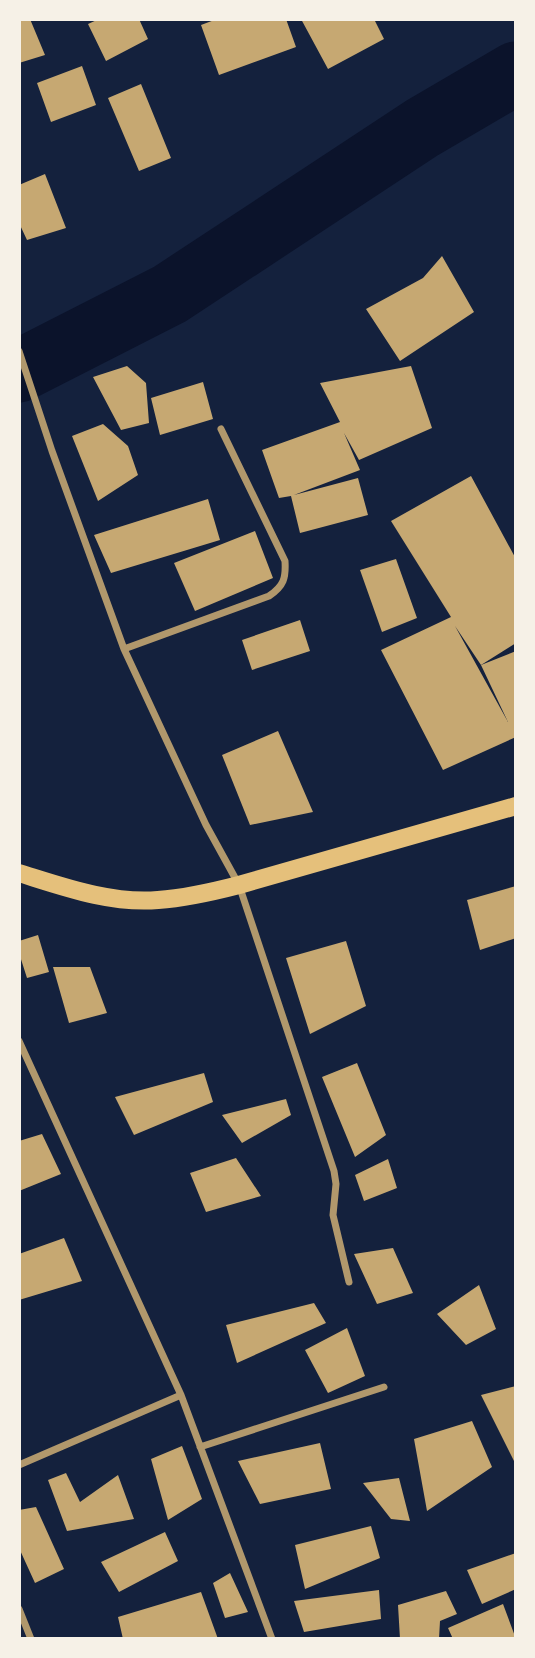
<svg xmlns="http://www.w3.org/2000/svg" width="535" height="1658" font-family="Helvetica,sans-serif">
<rect width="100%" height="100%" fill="#14213d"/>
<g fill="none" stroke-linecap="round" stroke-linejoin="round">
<path stroke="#0b132b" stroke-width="63" d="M19,371L170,294L422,128L516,73"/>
</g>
<path fill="#c6a872" d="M19,19H30L45,55L19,63Z
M99,19H139L148,39L106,61L88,24Z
M217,19H286L296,47L219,75L201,25Z
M301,19H374L384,39L328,69Z
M82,66L96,105L51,122L37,83Z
M141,84L171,158L139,171L108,98Z
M45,174L66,228L27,240L19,223V185Z
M442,256L474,312L400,361L366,309L423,278Z
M127,366L146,383L149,423L121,430L93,377Z
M411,366L432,428L359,460L344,433L360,470L294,495L358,478L368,515L300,533L291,496L279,498L262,450L340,422L320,383Z
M203,382L213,419L160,435L151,398Z
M103,424L128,446L138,475L98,501L72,436Z
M471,476L516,559V643L481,665L455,626L508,722L481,665L516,651V737L443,770L381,650L451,617L391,521Z
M208,499L220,540L111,573L94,535Z
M255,531L273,578L195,611L174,563Z
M396,559L417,618L382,632L360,570Z
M300,620L310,651L252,670L242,640Z
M278,731L313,812L250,825L222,755Z
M516,886V938L480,950L467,900Z
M38,935L49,972L27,978L19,953V941Z
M346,941L366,1006L310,1034L286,958Z
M53,967H90L107,1013L69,1023Z
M357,1063L386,1135L355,1157L322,1077Z
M204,1073L213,1102L134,1135L115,1097Z
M286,1099L291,1115L242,1143L222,1115Z
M42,1134L61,1174L19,1191V1141Z
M236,1158L261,1196L206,1212L190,1173Z
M388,1159L397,1188L364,1201L355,1175Z
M64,1238L82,1281L19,1300V1254Z
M393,1248L413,1293L377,1304L354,1254Z
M479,1285L496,1329L466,1345L437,1314Z
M314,1303L326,1323L237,1363L226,1325Z
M347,1328L365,1376L328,1393L305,1350Z
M516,1386V1465L481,1395Z
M472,1421L492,1467L427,1511L414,1439Z
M320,1443L331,1489L260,1504L238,1461Z
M182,1446L202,1499L168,1520L151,1459Z
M66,1473L80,1502L118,1475L134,1519L67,1531L48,1480Z
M399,1478L410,1521L391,1519L363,1483Z
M36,1507L64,1569L35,1583L19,1548V1510Z
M371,1526L380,1558L305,1589L295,1545Z
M165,1532L178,1561L119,1592L101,1562Z
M516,1553V1589L482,1604L467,1570Z
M230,1573L248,1612L225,1618L213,1583Z
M379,1590L381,1619L304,1632L294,1601Z
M446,1591L457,1614L440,1621L439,1639H400L398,1605Z
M201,1592L218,1639H123L118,1617Z
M503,1604L516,1639H453L448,1628Z"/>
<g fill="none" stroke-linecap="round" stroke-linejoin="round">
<path stroke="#b1986c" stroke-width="7" d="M19,351L52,451L124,649L206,825L239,885L334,1171L336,1184L333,1215L349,1282
M124,649L269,596C284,586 286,578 285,561L221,429
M19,1041L181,1395L272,1639
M200,1447L384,1387
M19,1465L181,1395
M19,1609L31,1639"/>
<path stroke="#e5c07b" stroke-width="18" d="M19,873C64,887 111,904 158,900C186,898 212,892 239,885L516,806"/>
</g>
<rect width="535" height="1658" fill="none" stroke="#f6f1e7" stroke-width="42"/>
</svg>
